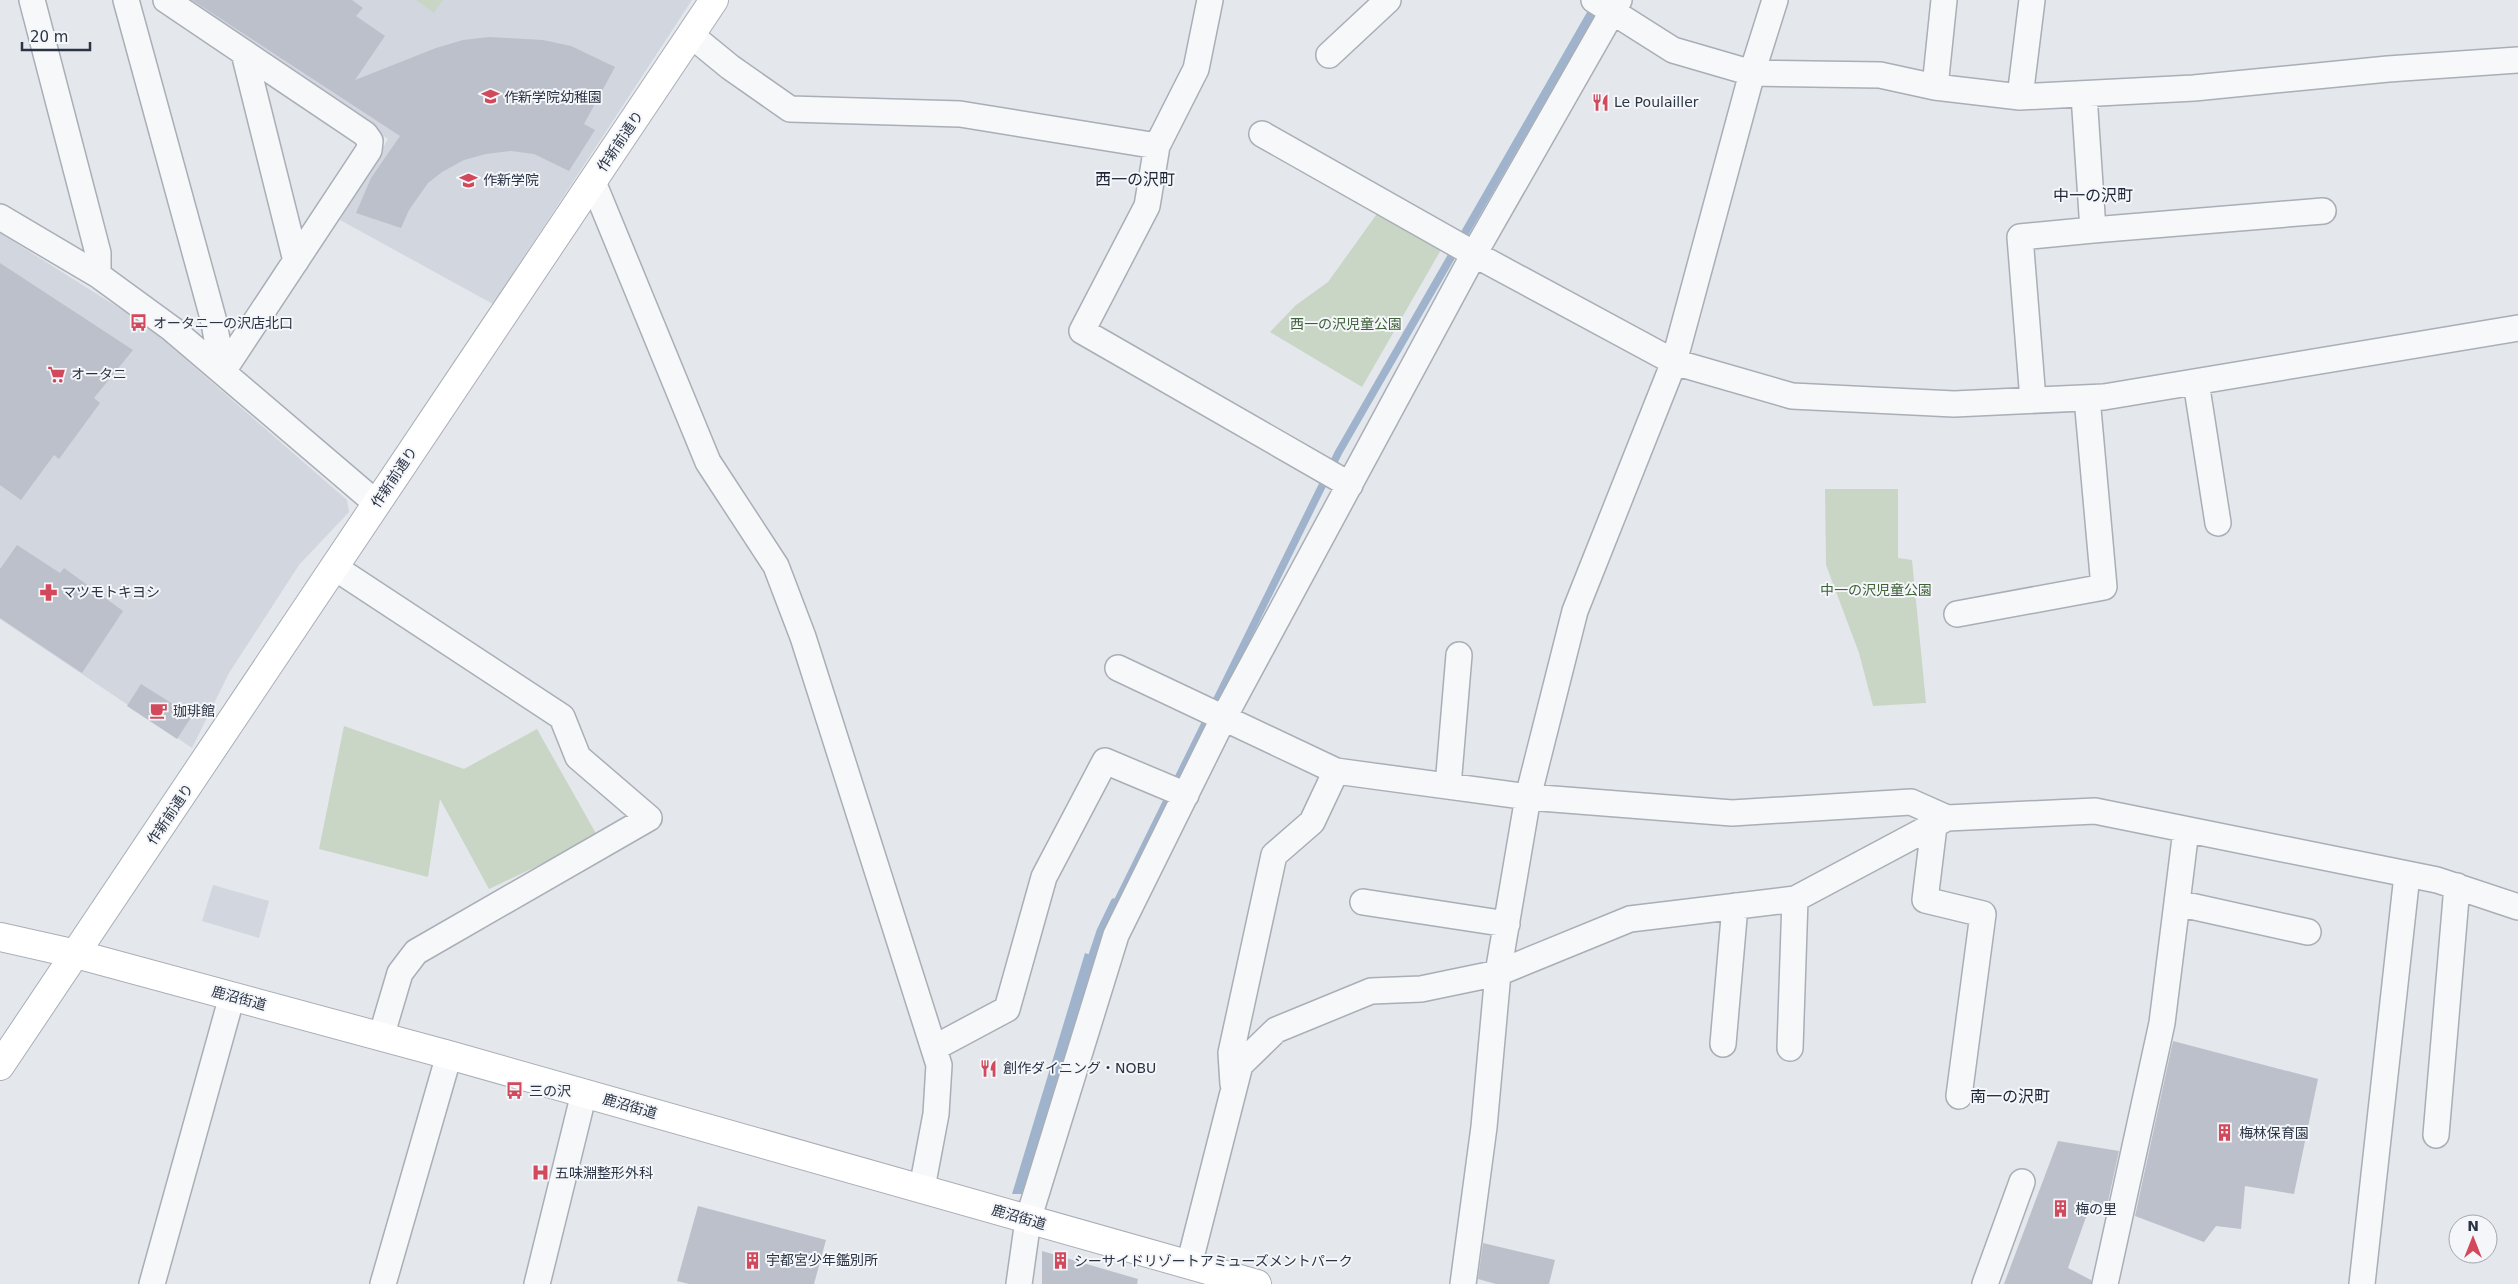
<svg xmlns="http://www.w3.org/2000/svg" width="2518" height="1284" font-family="'DejaVu Sans','Noto Sans JP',sans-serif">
<rect width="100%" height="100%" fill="#e4e7ec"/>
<path fill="#d2d6de" d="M180,0H692L493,304L340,220L388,139Z
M0,233L146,325L347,500L349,512L299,565L229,673L192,748L0,619Z
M213,885L269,901L259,938L202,921Z"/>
<path fill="#c9d6c5" d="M416,0H443L434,13Z
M1379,211L1442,248L1362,387L1270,332L1296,305L1328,282Z
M1825,489H1898V558L1912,560L1926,703L1873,706L1859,653L1826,565Z
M344,726L464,769L537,729L598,837L489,889L440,799L428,877L319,849Z"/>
<path fill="#9fb4cc" d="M1594,0H1604L1342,454L1117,910L1110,908L1335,451Z
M1085,953L1099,958L1025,1194H1012Z"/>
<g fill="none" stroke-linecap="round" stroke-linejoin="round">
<path stroke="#9fb4cc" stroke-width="7" d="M1089,964L1100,931L1114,902"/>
</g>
<path fill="#bbc0ca" d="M192,0H352L363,8L356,16L385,36L355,80L436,48L463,40L490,37L543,40L571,46L615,67L584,124L595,130L569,171L534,154L511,151L486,154L464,160L442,172L428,183L409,210L401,228L356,213L371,178L400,136Z
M0,263L133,350L94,398L100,403L59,459L54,455L21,500L0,485Z
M17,545L60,573L64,568L123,611L82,673L0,618V569Z
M141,684L192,716L177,739L127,706Z
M2173,1041L2318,1079L2294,1194L2245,1186L2241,1229L2216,1226L2204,1242L2135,1216Z
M2058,1141L2119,1151L2107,1206L2092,1200L2068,1268L2091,1280V1284H2004Z
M698,1206L826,1240L814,1284H689L677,1281Z
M1483,1243L1555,1260L1549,1284H1496L1478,1279Z
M1042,1251L1138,1279L1137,1284H1042Z"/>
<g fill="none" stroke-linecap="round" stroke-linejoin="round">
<defs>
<path id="street" d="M32,0L98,253V275
M126,0L213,318L223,371
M166,0L365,134L370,141L369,150L223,371
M1594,0L1673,50L1752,73L1880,75L1935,87L2020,97L2194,88L2388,69L2518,60
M691,35L730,67L790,109L960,114L1157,146L1196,69L1210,0
M244,53L296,261
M1329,55L1388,0
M1935,87L1944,0
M2020,97L2032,0
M1262,134L1474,254L1674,362L1792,396L1954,404L2104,397L2518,328
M1157,146L1147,206L1082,331L1350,485
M593,182L708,462L776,566L803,637L939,1065L936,1114L922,1188
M0,217L98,275L172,329L376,503
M2093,230L2323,211
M2196,382L2218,523
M2033,400L2020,237L2093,230L2084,95
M334,567L562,717L578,757L649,818L416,952L400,973L381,1037
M1957,614L2104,587L2087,398
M1118,668L1336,771L1528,797L1732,813L1911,802L1947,818L2095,811L2437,880L2518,907
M1448,786L1459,655
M1934,826L1925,900L1983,914L1959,1096
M1363,902L1507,924
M2177,903L2308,932
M1723,1044L1735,906
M934,1048L1007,1009L1044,877L1105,761L1186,795
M1790,1048L1795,899
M1233,1084L1231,1053L1274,855L1312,822L1336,771
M2436,1135L2457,886
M1189,1265L1240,1065L1276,1030L1371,991L1421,989L1498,973L1630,919L1795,899L1947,818
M152,1284L232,996
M383,1284L449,1055
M537,1284L584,1093
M1019,1284L1028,1220L1116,935L1223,719L1474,254L1619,0
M1463,1284L1484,1127L1498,973L1528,797L1575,611L1674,362L1752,73L1775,0
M1985,1284L2022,1182
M2105,1284L2162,1023L2186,830
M2362,1284L2407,875"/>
<path id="secondary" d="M0,937L76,954L449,1055L1257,1284
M0,1066L714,0"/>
</defs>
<use href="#street" stroke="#a9aeb7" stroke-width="28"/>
<use href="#secondary" stroke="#a9aeb7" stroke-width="30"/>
<use href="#street" stroke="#f7f8fa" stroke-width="25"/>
<use href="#secondary" stroke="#fff" stroke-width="28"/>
</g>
<defs>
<symbol id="school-bare" viewBox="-9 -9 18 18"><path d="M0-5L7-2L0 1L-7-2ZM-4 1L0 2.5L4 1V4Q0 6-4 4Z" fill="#d1495b" stroke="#f4f6f9" stroke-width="2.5" paint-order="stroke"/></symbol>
<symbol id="restaurant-bare" viewBox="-9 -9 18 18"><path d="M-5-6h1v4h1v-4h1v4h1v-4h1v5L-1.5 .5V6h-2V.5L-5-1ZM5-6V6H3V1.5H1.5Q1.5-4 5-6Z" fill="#d1495b" stroke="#f4f6f9" stroke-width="2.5" paint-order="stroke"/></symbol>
<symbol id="bus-bare" viewBox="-9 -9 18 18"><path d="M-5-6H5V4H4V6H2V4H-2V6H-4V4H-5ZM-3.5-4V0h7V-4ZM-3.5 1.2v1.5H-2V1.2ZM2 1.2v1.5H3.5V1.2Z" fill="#d1495b" stroke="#f4f6f9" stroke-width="2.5" paint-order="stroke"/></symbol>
<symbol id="supermarket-bare" viewBox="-9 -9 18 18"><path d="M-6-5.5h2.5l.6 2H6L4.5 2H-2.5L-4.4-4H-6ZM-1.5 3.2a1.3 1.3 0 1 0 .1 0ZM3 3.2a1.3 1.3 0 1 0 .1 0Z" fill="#d1495b" stroke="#f4f6f9" stroke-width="2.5" paint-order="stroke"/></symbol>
<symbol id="pharmacy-bare" viewBox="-9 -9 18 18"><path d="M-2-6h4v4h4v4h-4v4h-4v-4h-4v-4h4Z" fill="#d1495b" stroke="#f4f6f9" stroke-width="2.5" paint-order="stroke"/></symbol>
<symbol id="cafe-bare" viewBox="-9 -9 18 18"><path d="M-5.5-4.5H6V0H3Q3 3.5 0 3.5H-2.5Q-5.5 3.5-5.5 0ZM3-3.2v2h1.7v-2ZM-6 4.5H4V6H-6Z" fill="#d1495b" stroke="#f4f6f9" stroke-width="2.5" paint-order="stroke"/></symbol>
<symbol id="building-bare" viewBox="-9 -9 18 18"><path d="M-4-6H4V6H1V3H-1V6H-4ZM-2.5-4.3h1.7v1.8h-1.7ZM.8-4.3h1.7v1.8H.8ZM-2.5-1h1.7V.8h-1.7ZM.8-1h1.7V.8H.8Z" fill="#d1495b" stroke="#f4f6f9" stroke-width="2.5" paint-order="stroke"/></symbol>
<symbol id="hospital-bare" viewBox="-9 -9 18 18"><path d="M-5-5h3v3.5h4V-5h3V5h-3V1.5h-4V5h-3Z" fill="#d1495b" stroke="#f4f6f9" stroke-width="2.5" paint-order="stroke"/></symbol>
</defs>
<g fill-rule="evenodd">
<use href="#school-bare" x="478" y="84" width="25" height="25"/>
<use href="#restaurant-bare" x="1588" y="90" width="25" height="25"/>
<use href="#school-bare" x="456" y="168" width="25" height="25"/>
<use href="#bus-bare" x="126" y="310" width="25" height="25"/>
<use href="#supermarket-bare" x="44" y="362" width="25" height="25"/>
<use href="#pharmacy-bare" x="36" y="580" width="25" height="25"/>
<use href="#cafe-bare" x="146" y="698" width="25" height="25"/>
<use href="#restaurant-bare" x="976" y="1056" width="25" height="25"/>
<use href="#bus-bare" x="502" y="1078" width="25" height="25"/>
<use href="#building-bare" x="2212" y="1120" width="25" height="25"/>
<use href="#hospital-bare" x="528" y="1160" width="25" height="25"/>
<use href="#building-bare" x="2048" y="1196" width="25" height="25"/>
<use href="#building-bare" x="740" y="1248" width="25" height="25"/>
<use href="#building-bare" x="1048" y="1248" width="25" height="25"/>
</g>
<g text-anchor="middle" stroke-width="4" stroke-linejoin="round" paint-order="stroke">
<g font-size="14" fill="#2b3445" stroke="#f4f6f9" text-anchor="start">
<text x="504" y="102">作新学院幼稚園</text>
<text x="1614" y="107">Le Poulailler</text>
<text x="483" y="185">作新学院</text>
<text x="153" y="328">オータニ一の沢店北口</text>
<text x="71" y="379">オータニ</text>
<text x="62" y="597">マツモトキヨシ</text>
<text x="173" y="716">珈琲館</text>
<text x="1003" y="1073">創作ダイニング・NOBU</text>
<text x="529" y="1096">三の沢</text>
<text x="2239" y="1138">梅林保育園</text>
<text x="555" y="1178">五味淵整形外科</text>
<text x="2075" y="1214">梅の里</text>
<text x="766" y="1265">宇都宮少年鑑別所</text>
<text x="1074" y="1266">シーサイドリゾートアミューズメントパーク</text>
</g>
<g font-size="14" fill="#2b3445" stroke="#f4f6f9">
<text transform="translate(620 141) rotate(-56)" y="5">作新前通り</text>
<text transform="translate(394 477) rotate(-56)" y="5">作新前通り</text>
<text transform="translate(170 814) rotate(-56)" y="5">作新前通り</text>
<text transform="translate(239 998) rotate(15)" y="5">鹿沼街道</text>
<text transform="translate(630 1106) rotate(16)" y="5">鹿沼街道</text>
<text transform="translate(1019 1217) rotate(16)" y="5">鹿沼街道</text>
</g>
<g font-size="14" fill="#3f6138" stroke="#f4f6f9">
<text x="1346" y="329">西一の沢児童公園</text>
<text x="1876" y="595">中一の沢児童公園</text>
</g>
<g font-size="16" fill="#1d2536" stroke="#f4f6f9">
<text x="1135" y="185">西一の沢町</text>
<text x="2093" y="201">中一の沢町</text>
<text x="2010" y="1102">南一の沢町</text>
</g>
</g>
<g transform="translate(2473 1239)"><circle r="24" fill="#f4f6f9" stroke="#a4a8b1"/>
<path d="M0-4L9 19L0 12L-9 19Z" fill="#d1495b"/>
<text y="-8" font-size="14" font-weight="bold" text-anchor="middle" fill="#2b3445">N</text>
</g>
<path d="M22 42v8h68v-8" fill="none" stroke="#2b3445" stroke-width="2.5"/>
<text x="30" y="42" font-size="15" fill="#2b3445" stroke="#f4f6f9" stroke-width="4" paint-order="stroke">20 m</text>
</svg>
